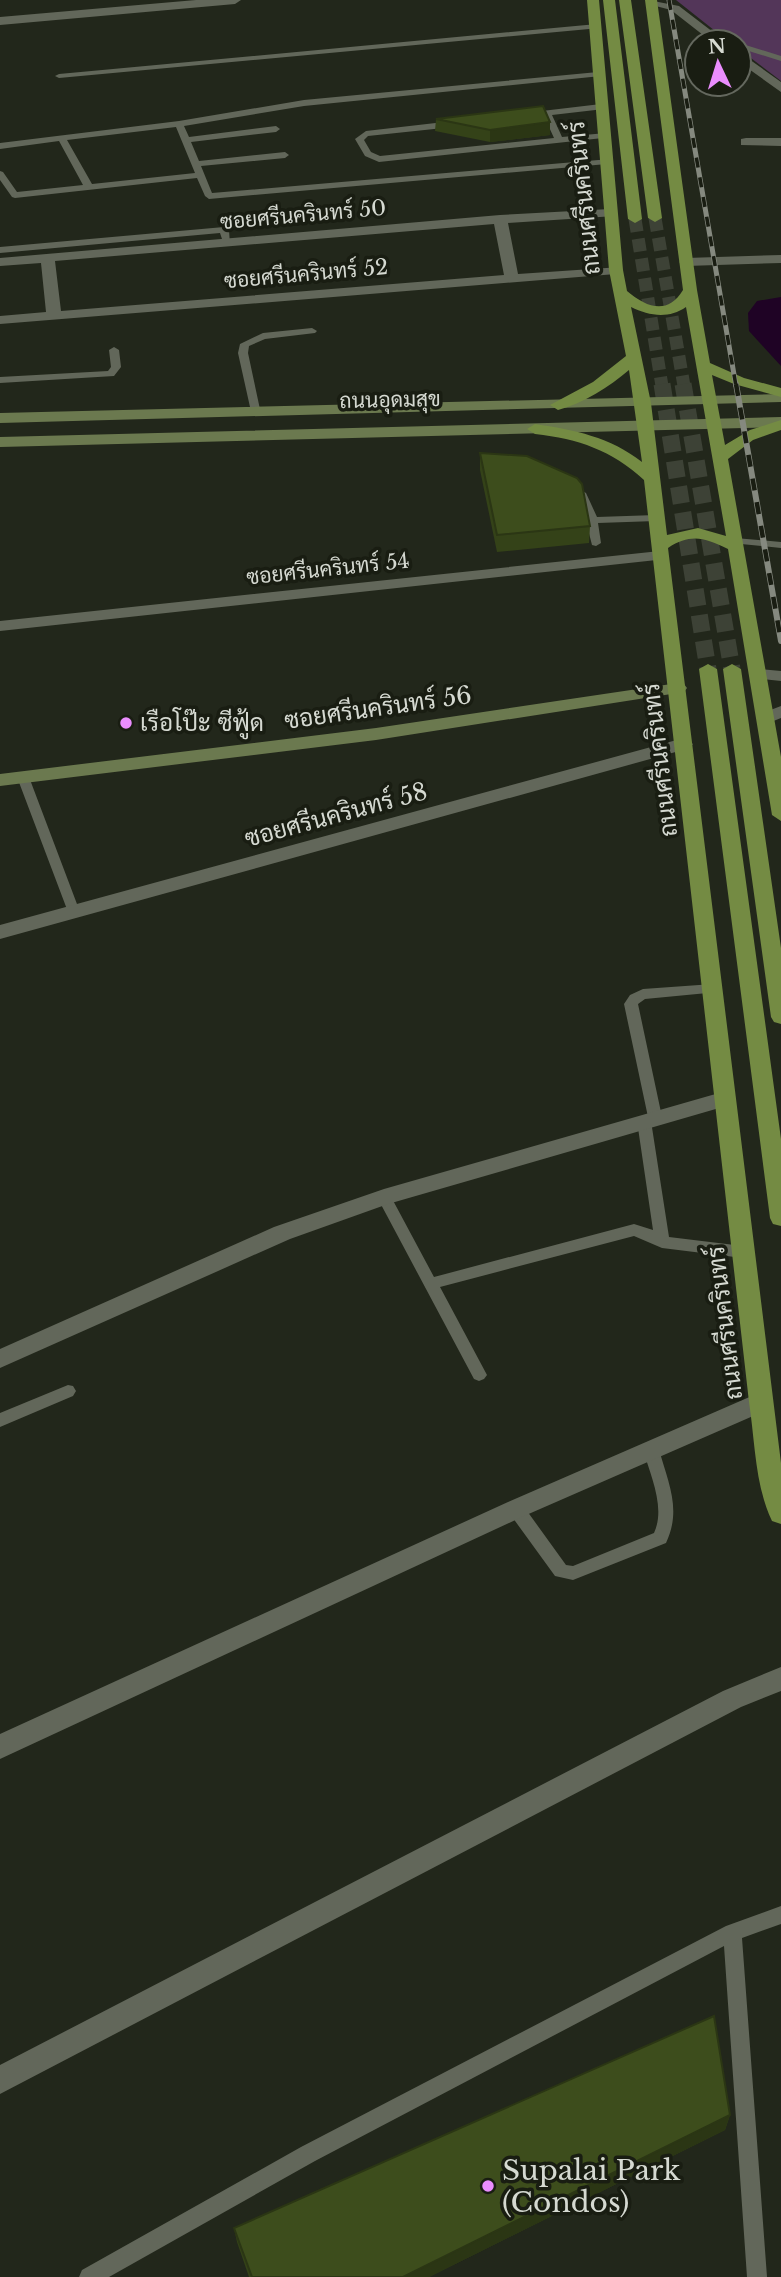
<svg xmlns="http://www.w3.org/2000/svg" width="781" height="2277" font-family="'Libre Baskerville',Sarabun,serif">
<rect width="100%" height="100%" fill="#22271b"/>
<path fill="#533659" d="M676,0H781V81L739,49V42H729Z"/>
<path fill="#1f0325" d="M781,297V366L749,331L748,313L757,301Z"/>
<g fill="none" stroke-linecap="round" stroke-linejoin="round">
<path stroke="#3d4236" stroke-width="13" stroke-dasharray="13 7" stroke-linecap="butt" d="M655,218L684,386
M635,219L662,386"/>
<path stroke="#3d4236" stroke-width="17" stroke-dasharray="17 9" stroke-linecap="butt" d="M662,384L708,669
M683,384L732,669"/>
<path fill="#62675a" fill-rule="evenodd" d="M597,24L601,26L600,28L59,78L55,76L59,74Z
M739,43L781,56V61L739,48Z
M598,72H601V76L304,106L184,126L189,137L276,126L280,129L276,132L191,142L199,161L285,152L289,155L285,158L201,166L212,193L610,159L611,161L607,164L209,199L205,196L197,178L15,198L12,197L0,180V171L3,172L17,192L83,185L59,141L0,149V143L179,121L304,100ZM176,127L195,173L92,184L67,140Z
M601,104L605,107L604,109L552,115L562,137L606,133V137L603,138L379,162L365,156L355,139L366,131L453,121L457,124L453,127L368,136L364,140L371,152L380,156L554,138L544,116L528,118L524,115L525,113Z
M224,227L229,230L230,245H224L220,233L0,253V247Z
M312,328L317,331L315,333L265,339L249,346L248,353L261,414L252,416L238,353L240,344L263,333Z
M114,347L119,350L121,367L114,376L0,383V377L108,371L111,367L109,350Z
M568,482L586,493L597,517L656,515L661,518L656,521L598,523L601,543L596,546L592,545L581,502L563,485Z
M735,538L781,542V548L731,543L730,541Z
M23,773L29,777L80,912L79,915H69L68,912L17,777Z
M713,984L718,986L720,989L718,992L645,999L638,1004L662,1117L660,1121H651L669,1237L743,1246L748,1248L750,1252L748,1256L743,1258L662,1248L634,1236L440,1287L487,1375L484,1379L479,1381L474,1379L377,1197L379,1193H389L434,1277L634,1224L653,1230L637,1121L639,1117H648L624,1004L630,995L643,989Z
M68,1385L73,1386L76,1391L73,1396L0,1427V1413Z
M651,1442L657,1444L659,1449C668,1483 682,1509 666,1543L573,1580L555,1576L510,1514L508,1509L510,1504L516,1502L522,1504L566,1565L573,1566L654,1533C666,1507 650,1475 643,1449L645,1444Z
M781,1906V1924L742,1938L767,2277H747L724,1946L315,2161L109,2277H79L82,2270L301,2147L726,1926Z"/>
<path fill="#62675a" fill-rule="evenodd" d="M196,0H241L235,4L0,25V17Z
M648,0L679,6L726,42H712L671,10L648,4Z
M739,52L781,82V92L739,62Z
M746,138H781V146L741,145V139Z
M610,209L615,210V216L508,223L518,274L621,267L623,270L616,274L0,324V316L46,312L41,263L0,266V258L500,215ZM494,224L504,275L61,311L55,261Z
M781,255V263L686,266L679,262L686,258Z
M660,551L666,553L668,556L666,559L0,631V621Z
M758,669L781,671V681L752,678L749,674L752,670Z
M781,706V718L766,724L757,718L760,714Z
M684,738L693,744L690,748L0,939V925Z
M726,1091L733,1094L736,1099L733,1104L388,1204L290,1239L0,1368V1349L274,1227L384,1189Z
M761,1392L769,1395L773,1402L769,1409L524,1516L0,1759V1734L508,1502Z
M781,1667V1691L741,1707L0,2094V2065L723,1691Z"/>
<path fill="#6b794f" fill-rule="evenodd" d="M781,394V402L0,423V413Z
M781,417V427L0,447V437Z
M678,683L684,684L687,688L684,692L376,740L0,786V774L376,728Z"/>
<path fill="#748b43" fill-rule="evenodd" d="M587,0H599L623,270L627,291C647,308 668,315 683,290L645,0H657L697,290L710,363L744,378L781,388V397L734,384L712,375L725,445L750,430L781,420V430L753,440L728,459L781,757V821L772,815L728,549C705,538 691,533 668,548L781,1463V1524L772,1521C755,1486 755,1441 749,1402L644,480C611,450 579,439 535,434L527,429L535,424C575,430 610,437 642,462L629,370C609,387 584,403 558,410L550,405L593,382L626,356L609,270ZM631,307C649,316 669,319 686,307L726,536L698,528L667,535L651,403Z
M603,0H615L642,219L635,223L628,219Z
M619,0H631L662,218L655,222L648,218Z
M708,664L717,669L781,1139V1226L773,1224L770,1218L699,669Z
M732,664L741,669L781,948V1024L774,1022L771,1017L723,669Z"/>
<defs>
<path id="rail-far1" d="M669,0L736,386"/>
<path id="rail" d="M736,384L781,641"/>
</defs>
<use href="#rail-far1" stroke="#85897f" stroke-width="5"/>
<use href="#rail" stroke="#85897f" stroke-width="6"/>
<use href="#rail-far1" stroke="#191d12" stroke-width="3.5" stroke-dasharray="10" stroke-linecap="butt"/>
<use href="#rail" stroke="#191d12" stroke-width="4.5" stroke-dasharray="12" stroke-linecap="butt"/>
</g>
<path fill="#344218" d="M436,119L550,135L490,142L435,131Z
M480,453L590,526L589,543L497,552L480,470Z
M730,2115L725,2130L429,2277H249L237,2242L234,2228Z"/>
<path fill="#2b3614" d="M550,122V135L490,142V130Z
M730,2115L725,2130L429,2277H403Z"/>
<path fill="#3d4d1c" stroke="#2b3614" stroke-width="2" d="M543,106L550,122L490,130L436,119Z
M480,453L527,456L577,478L582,484L590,526L497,535Z
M714,2016L730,2115L403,2277H252L234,2228Z"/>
<g fill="#ea8dfd" stroke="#191d12" stroke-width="2.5">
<circle cx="126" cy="723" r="7"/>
<circle cx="488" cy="2186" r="7"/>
</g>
<g text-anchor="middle" stroke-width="7" stroke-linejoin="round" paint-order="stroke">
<g font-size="21" fill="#d5d9d1" stroke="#191d12">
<text transform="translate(303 215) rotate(-5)" y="7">ซอยศรีนครินทร์ 50</text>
<text transform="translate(306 274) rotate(-5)" y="7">ซอยศรีนครินทร์ 52</text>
<text transform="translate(390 400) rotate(-1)" y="7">ถนนอุดมสุข</text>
<text transform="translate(328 569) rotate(-6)" y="7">ซอยศรีนครินทร์ 54</text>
</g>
<g font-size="24" fill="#d5d9d1" stroke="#191d12">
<text transform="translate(584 198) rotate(-96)" y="8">ถนนศรีนครินทร์</text>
<text transform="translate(378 708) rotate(-8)" y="8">ซอยศรีนครินทร์ 56</text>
<text transform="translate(660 760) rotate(-97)" y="8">ถนนศรีนครินทร์</text>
<text transform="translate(336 815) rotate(-15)" y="8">ซอยศรีนครินทร์ 58</text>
<text transform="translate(725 1323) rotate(-97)" y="8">ถนนศรีนครินทร์</text>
</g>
<g font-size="24" fill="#d5d9d1" stroke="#191d12" text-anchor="start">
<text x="140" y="731">เรือโป๊ะ ซีฟู้ด</text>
</g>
<g font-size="28" fill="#d5d9d1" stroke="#191d12" text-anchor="start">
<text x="502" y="2180">Supalai Park<tspan x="502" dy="32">(Condos)</tspan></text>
</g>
</g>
<g transform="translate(718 63) rotate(356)"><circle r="33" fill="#191d12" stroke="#64685e" stroke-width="2"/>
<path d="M0-5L12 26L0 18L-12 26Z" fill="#ea8dfd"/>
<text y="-10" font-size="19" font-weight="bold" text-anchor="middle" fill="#d5d9d1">N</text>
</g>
</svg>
